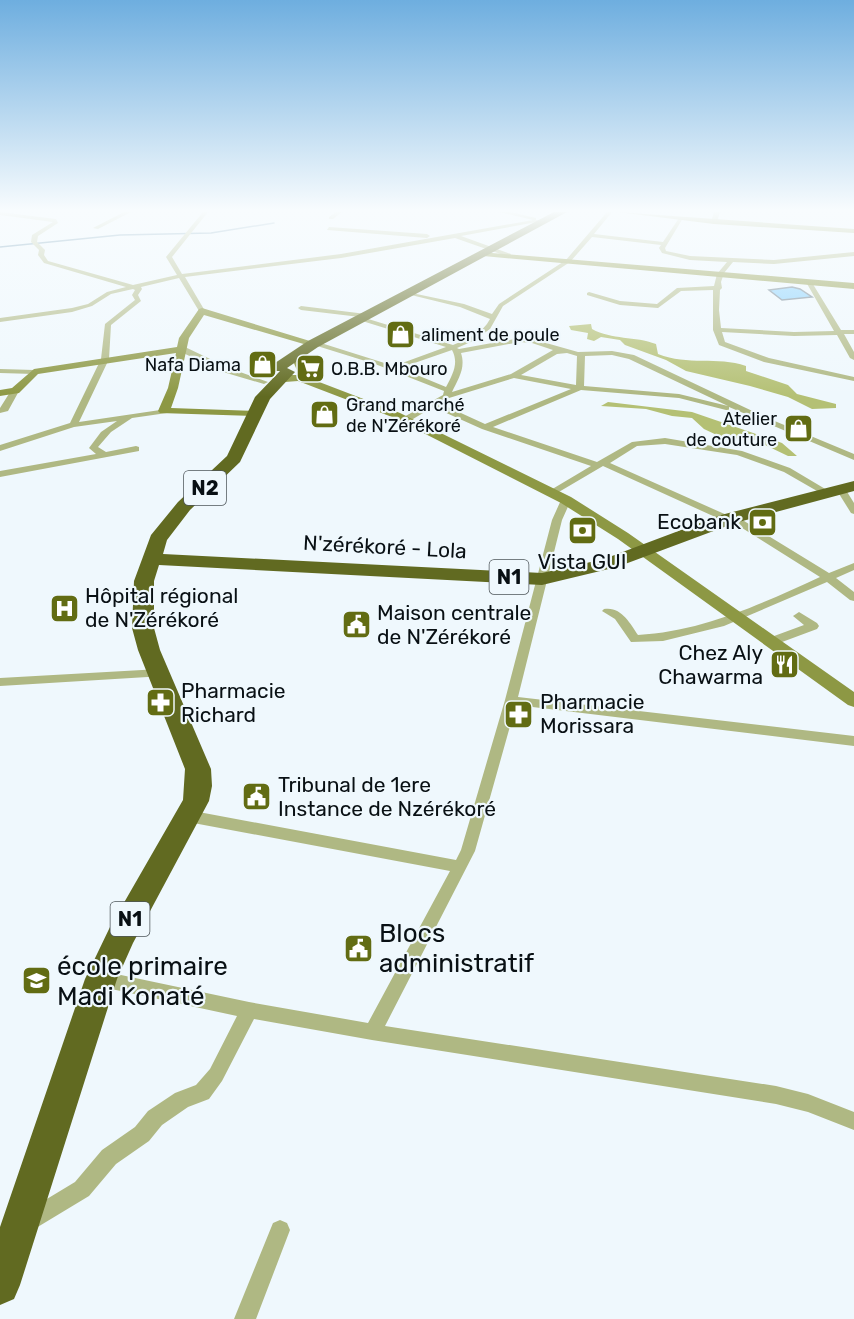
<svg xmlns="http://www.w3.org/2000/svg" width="854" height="1319" font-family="Rubik,sans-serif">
<rect width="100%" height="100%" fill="#eff8fd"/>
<path fill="#b4c074" d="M591,324L592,329C612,340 635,336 656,344L658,354C688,366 717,356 746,366V371L788,385L797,394L836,404V408L812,409L788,397L750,386L686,371L666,360L625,345L620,340L601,337L594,341L587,339L588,333L571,330L569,326Z
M608,402L692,412L782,443L797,456H788L755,440L721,437L704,429L692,418L672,416L646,409L601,406Z"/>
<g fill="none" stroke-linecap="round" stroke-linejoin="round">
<path stroke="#407899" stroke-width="1.5" d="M0,247L120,235L211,233L274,223"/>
</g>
<path fill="#81cefd" stroke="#6e818e" stroke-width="1.5" d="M792,287L800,289L812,297L782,300L769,290Z"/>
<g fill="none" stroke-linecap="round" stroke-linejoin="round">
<path fill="#afb883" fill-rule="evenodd" d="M0,212L56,219L58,223L38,236L37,242L45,250L44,255L48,261L133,285L177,275L166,257L203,212H208L172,257L182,274L341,254L533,220L499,212H510L536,218V220L542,221L461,236L511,254L509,257L455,238L341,258L185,277L205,311L202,313L199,311L179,278L141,287L142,289L138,295L141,301L111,325L109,359L79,422L167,409V413L132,418L111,432L98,447L106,452L136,446L139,447V451L0,477V471L96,454L89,448L101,432L117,421L74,427L0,451V445L70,423L101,359L105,324L135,300L132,295L135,290L133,289L111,294L92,306L72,312L0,322V318L72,308L88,304L107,292L126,287L44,263L38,255L39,250L31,242L32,235L53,222L0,215Z
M124,212H131L98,229L93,228Z
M336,212H342L333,219H329V217Z
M607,212H612L594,234L663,242L679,218H683L665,248L666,251L690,256L774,260L854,252V256L774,264L733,262L724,273L721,282L722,288L720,290L719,310L721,328L794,332L834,331L806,282L811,281L841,330H854V334H844L854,352V360L850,358L837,335L794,336L722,332L725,342L769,358L854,377V381L764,362L719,345L713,330V290L681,291L658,308L620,305L587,295V293L589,292L620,301L657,304L677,288L714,286L717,274L727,262L690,260L662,253L659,248L661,245L592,237L570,262L503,306L490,329L473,341L457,348L459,349L520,338L532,339L578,352L612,351L634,355L765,417L854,454V460L729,407V410H726L679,398L581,390L493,427L597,462L632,442L665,438L742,451L790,468L832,493L830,495H824L784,472L737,455L665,444L637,446L610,463L729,516H736L829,573L854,563V570L836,578L854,592V601L850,600L827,582L724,626L663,641L631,642L615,619L602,611L604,609C621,606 630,623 638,635C704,631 761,604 820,577L731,521H724L603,466L552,496L549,495V491L591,466L482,429L433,407L408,422H402V418L443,395L444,391L375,364L314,345L321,343L394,366L446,347L359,320L360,317L301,310L298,308L301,306L366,314L369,316L365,318L453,345C467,339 483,333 490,319L460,307L407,294V292L464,304L492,314L499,304L566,260ZM520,342L532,343L553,350L511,374L452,392C458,379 466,368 461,353ZM452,350C459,363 453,374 446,387L400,368ZM567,353L577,356L576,385L521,375L557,354ZM612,355L629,359L728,406L679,394L584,386L585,356ZM514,378L571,389L485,424L439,403L449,398Z
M714,212H720L717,222L714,224L711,222Z
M329,227L427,234L430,236L427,238L327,230Z
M179,347H185L229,368L268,382L264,384L223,372L179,351Z
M0,369L34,370L38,372L34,374L0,373Z
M12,389L19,391L8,411L0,413V408Z
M841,486L844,487L854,503V514L851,513L836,489Z
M566,497L571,500L562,520L518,697L854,736V746L516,705L475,851L385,1026L776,1086L808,1094L854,1112V1130L808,1112L776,1104L372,1040L254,1019L222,1081L209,1099L188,1107L162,1125L149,1141L116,1164L89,1196L36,1228L29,1231L22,1228L19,1221L22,1214L75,1182L102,1150L135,1127L148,1111L175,1093L196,1085L210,1069L237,1016L102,987L96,984L94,979L96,974L102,971L249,1002L368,1023L450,871L188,822L183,820L181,816L183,812L188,810L456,860L461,850L505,700L552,520L561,500Z
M799,612L817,623L819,626L817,629L774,645H766L764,642L766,639L804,625L793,616Z
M160,669L164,670L166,673L164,676L0,686V678Z
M280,1220L287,1223L290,1230L256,1319H234L273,1223Z"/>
<path fill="#8d9844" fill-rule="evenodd" d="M617,212L854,229V233L714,224Z
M480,252L854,283V289L483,256Z
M202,308L323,345L314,347L204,315L189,338L178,388L171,408L258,411V415L254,416L160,413L158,411L168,388L176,353L38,374L19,393L0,396V390L12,388L34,369L177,347L179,338L199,309Z
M298,358L302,359L306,370L314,380L400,413L571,497L628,533L854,692V707L848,705L618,539L561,503L392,417L298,381L272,383V379L283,375H299L293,361Z"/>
<path fill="#616a21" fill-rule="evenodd" d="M554,212H567L318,347L287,368L295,372L270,399L240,462L190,510L167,540L163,554L542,573L604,559L721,515L854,481V491L735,523L617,567L542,585L159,565L154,581V628L160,650L211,769L212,786L209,801L133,943L117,979L20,1285L14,1299L0,1305V1227L85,979L110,927L183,800L185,769L138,650L132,628L134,581L151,535L178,502L227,456L255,397L280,371H272L270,368L272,365L308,341Z"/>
</g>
<linearGradient id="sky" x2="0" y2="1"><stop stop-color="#6eaedf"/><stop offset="0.53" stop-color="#f8fcfe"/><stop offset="1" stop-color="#f8fcfe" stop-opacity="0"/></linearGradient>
<rect width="854" height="397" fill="url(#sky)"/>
<defs>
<symbol id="shop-square" viewBox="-11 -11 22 22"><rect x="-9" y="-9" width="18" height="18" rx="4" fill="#626c13" stroke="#eff8fd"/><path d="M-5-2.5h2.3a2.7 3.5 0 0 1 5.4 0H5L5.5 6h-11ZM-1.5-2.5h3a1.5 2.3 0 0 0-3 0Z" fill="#fff"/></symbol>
<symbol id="supermarket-square" viewBox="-11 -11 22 22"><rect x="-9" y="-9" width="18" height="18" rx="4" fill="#626c13" stroke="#eff8fd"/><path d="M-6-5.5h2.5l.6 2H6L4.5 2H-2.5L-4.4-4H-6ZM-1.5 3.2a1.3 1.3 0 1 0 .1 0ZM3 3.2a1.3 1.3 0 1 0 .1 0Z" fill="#fff"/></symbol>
<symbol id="bank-square" viewBox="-11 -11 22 22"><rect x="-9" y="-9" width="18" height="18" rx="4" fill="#626c13" stroke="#eff8fd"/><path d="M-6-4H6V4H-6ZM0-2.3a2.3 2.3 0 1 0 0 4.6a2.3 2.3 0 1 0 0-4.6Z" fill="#fff"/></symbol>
<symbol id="hospital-square" viewBox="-11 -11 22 22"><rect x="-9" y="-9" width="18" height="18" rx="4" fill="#626c13" stroke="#eff8fd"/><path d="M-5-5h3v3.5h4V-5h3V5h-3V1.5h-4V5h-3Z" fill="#fff"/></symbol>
<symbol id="civic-square" viewBox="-11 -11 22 22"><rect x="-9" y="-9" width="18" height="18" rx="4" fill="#626c13" stroke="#eff8fd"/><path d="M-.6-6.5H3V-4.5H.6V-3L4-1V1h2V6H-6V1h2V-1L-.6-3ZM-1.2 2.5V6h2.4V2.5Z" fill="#fff"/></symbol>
<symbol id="restaurant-square" viewBox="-11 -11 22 22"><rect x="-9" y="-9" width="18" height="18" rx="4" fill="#626c13" stroke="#eff8fd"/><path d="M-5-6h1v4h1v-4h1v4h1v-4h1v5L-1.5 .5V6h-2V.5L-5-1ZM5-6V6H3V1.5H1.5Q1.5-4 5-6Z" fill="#fff"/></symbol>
<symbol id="pharmacy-square" viewBox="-11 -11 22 22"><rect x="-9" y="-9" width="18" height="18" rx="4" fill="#626c13" stroke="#eff8fd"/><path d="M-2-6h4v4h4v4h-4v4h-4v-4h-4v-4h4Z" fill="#fff"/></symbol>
<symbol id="school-square" viewBox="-11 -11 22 22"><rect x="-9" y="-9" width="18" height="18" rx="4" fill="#626c13" stroke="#eff8fd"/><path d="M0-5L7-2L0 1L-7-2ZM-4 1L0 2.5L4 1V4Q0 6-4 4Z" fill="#fff"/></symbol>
</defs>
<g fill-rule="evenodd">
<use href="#shop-square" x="384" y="318" width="33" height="33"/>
<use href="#shop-square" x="246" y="348" width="33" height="33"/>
<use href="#supermarket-square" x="294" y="352" width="33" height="33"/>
<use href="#shop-square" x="308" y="398" width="33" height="33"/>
<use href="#shop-square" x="782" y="412" width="33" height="33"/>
<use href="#bank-square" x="746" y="506" width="33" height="33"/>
<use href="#bank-square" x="566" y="514" width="33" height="33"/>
<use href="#hospital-square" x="48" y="592" width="33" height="33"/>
<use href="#civic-square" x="340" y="608" width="33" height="33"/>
<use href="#restaurant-square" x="768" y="648" width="33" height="33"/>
<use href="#pharmacy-square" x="144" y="686" width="33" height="33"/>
<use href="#pharmacy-square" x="502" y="698" width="33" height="33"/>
<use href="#civic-square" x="240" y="780" width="33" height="33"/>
<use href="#civic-square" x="342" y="932" width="33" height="33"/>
<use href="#school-square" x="20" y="964" width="33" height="33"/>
</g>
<g text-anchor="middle" stroke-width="4.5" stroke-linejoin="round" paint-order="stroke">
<g font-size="18" fill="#091014" stroke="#eff8fd" text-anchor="start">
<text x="421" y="341">aliment de poule</text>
<text x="241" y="371" text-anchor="end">Nafa Diama</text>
<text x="331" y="375">O.B.B. Mbouro</text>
<text x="346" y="411">Grand marché<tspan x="346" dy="21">de N'Zérékoré</tspan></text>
<text x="777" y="425" text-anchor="end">Atelier<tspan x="777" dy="21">de couture</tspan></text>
</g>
<g fill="#eff8fd" stroke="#4e565a" stroke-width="1.5">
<rect x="184" y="471" width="42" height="34" rx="4.5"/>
<rect x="489.5" y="560" width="39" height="34" rx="4.5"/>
<rect x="110.5" y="902" width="39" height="34" rx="4.5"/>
</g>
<g font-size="20" font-weight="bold" fill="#091014">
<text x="205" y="495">N2</text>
<text x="509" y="584">N1</text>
<text x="130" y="926">N1</text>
</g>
<g font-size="21" fill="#091014" stroke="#eff8fd" text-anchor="start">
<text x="741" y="529" text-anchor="end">Ecobank</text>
<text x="582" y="569" text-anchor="middle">Vista GUI</text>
<text x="85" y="603">Hôpital régional<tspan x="85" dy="24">de N'Zérékoré</tspan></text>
<text x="377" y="620">Maison centrale<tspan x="377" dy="24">de N'Zérékoré</tspan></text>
<text x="763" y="660" text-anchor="end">Chez Aly<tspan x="763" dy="24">Chawarma</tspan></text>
<text x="181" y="698">Pharmacie<tspan x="181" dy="24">Richard</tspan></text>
<text x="540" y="709">Pharmacie<tspan x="540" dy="24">Morissara</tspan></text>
<text x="278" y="792">Tribunal de 1ere<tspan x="278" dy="24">Instance de Nzérékoré</tspan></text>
</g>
<g font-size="21" fill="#091014" stroke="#eff8fd">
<text transform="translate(385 547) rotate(3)" y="7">N'zérékoré - Lola</text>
</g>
<g font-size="26" fill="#091014" stroke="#eff8fd" text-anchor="start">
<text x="379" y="942">Blocs<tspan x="379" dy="30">administratif</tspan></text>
<text x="57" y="975">école primaire<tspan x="57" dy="30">Madi Konaté</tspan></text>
</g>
</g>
</svg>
